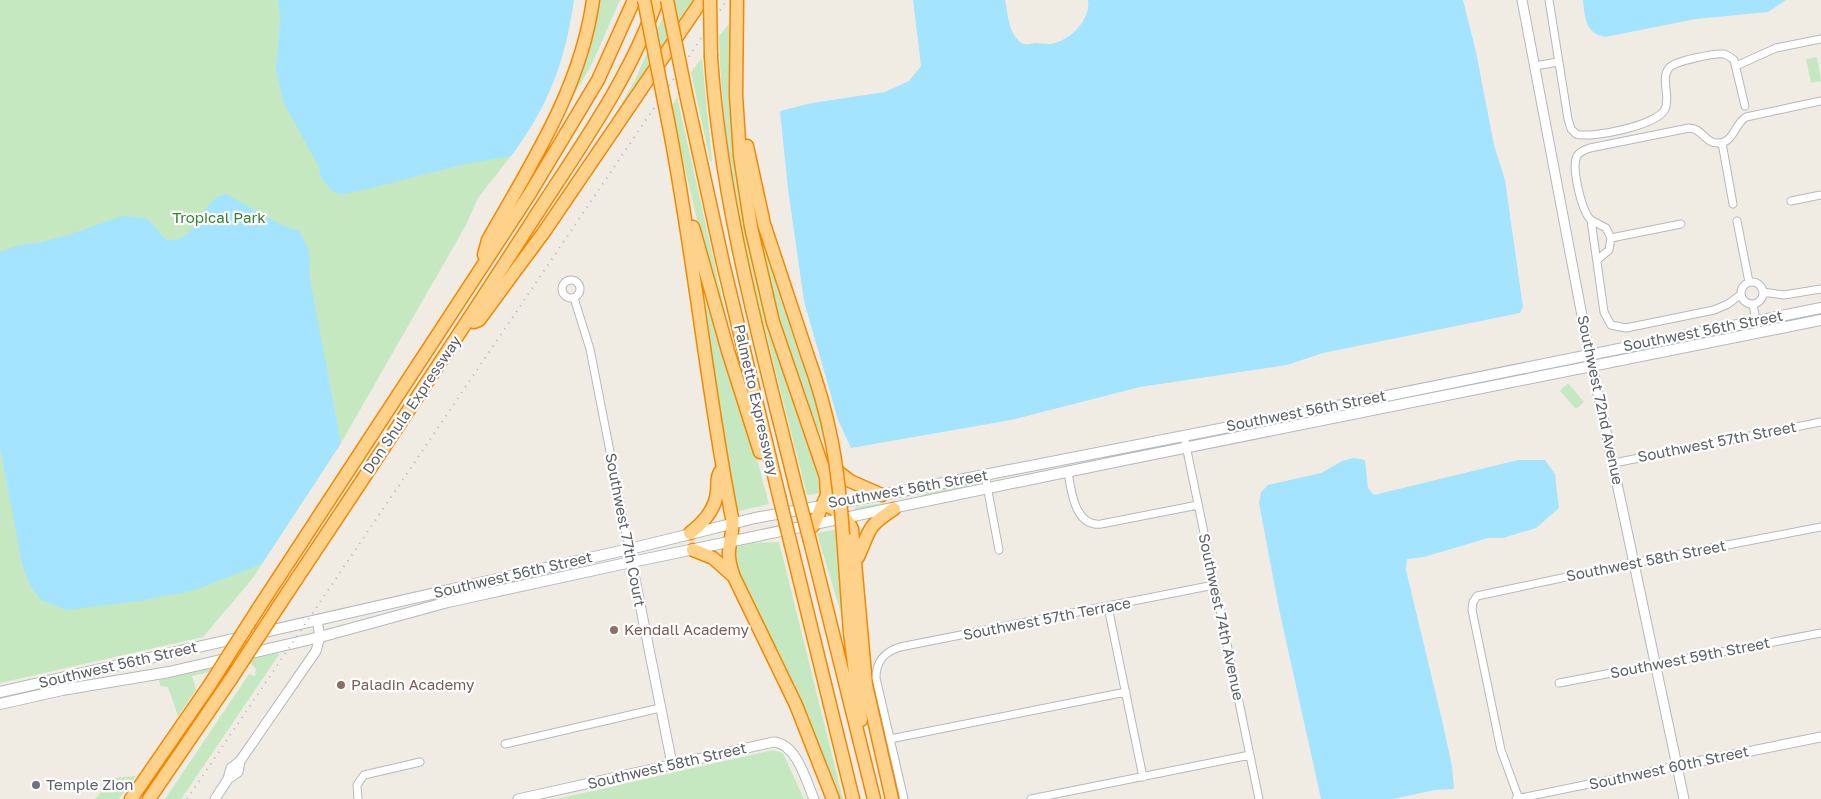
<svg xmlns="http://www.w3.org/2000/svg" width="1821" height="799" font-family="'Golos Text',sans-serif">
<rect width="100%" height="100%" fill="#f0ece4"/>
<path fill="#c5e8c0" d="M0,0H573L511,156L478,198L466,225L341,443L253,578L203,637L0,683Z
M596,0H620L592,64L567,107L565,106Z
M670,0H697L595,150L635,80Z
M729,24L732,138L734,141C743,211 754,278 775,345C790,393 816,444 822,493L807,495C770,345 722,192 719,36Z
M1817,57L1821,81L1811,83L1806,59Z
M702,58L712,161H710L691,72Z
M677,97L733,345L730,346C708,267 689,188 671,108Z
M757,213L773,270L820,404L828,450C791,377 769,294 755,214Z
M700,268L751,437L769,504L735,512L697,269Z
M1568,383L1584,402L1576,409L1560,391Z
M966,482L976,485L856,513L855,507L913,499L940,488Z
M838,529L844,624L817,533Z
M779,542L843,799H836L734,560L736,547L752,543Z
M278,653L279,655L181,799H165L249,674L255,676L256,669L251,664H245L192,676L196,690L178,716L168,687L160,686L159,680Z
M773,750L783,753L804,799H557Z
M136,776L119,799H95L114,778Z"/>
<path fill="#a5e4ff" d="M278,0H574C565,62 549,106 511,156L461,165L364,190L340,194L332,191L322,179L318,165L283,102L276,70L280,20Z
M913,0H1005C1008,13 1008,30 1018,40C1023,46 1029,44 1036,43C1042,43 1050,45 1055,43C1073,38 1091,18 1088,0H1463L1476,52L1494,145L1505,180L1523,307L1520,313L1323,353L1287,365L1140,387L1011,420L851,448L838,420L804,301L788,189L780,111L812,103L885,92L909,81L921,66Z
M1583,0H1786L1768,12L1696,19L1605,37C1585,33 1585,18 1583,0Z
M226,194L279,224L299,231L309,250L310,279L341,443L262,564L196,590L139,601L66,610L41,600L30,586L22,564L0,448V252L15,246L38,243L68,235L122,216L147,218L166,240C199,245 199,198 226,194Z
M1354,458L1365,460L1368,488L1374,495L1518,460H1545L1555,474L1559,508L1536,528L1503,538H1488L1424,557L1407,559L1406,570L1442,720L1452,766L1454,789L1435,790L1393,799H1321L1279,609L1259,503L1261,492L1268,485L1321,473L1342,461Z"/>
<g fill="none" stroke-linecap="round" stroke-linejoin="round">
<defs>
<path id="minor" d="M1549,0L1568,119L1571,129L1576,134C1592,139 1658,125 1665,109C1671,96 1660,79 1669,68C1674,61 1715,53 1724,54C1728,55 1731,58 1734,60L1745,106
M1535,66L1558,62
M1736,66L1776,48L1821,39
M1722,143L1733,204
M1791,201L1821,195
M1591,220L1606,228L1611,238L1609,250L1597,260
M1737,221L1749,282
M1611,238L1681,224
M562 289a9 9 0 1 1 18 0a9 9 0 1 1-18 0Z
M1741 293a11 11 0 1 1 22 0a11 11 0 1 1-22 0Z
M1763,292L1784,295L1821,289
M1740,295L1728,304L1714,310L1626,328L1611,325L1604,312L1591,220C1582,212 1571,168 1577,156C1580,151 1585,150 1590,148L1689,128C1702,128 1705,143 1717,143C1734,144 1734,124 1746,117L1821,101
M574,298L590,349L629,549
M1753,305L1757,325
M1184,436L1259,799
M1614,463L1821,422
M1068,472C1071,491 1075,527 1101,524L1198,505
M985,475L999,550
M1108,607L1143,777
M1559,683L1821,633
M890,739L1126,692
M505,744L660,708
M358,799L357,785L364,775L420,762
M904,799L876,678C876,661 884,652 900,647L1214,585
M1031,799L1250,755
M1516,799L1677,766
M1519,799L1501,750L1472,610L1473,602L1477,596L1623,565L1821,527"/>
<path id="tertiary" d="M1522,0L1587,342L1684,799
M629,549L672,764
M1677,766L1821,737
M228,779L231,768L240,761L316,651L320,637L317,620
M215,799L228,779L238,772L240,761
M518,799L774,742C797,744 806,781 814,799"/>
<path id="secondary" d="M0,692L638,547L755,518L882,495L1342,405L1821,308
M0,704L62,690L169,672L320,637L448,602L622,564L1124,460L1821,320"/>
<path id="motorway" d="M737,0L736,95L740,156L751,227L773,322L826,477L827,495L813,526
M711,57C721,206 762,348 797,492
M686,94L723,263L779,496
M668,121C694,253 706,386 732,518C734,529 730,540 729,551C728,560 731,569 734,577L796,705L833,799
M747,146L764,224L807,354
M693,227L728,351L760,452
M484,255L488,240C531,164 581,88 593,0
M474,322L479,320L544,232L702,0
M832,467L850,481L882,495
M824,504C838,511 846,515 852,529L866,685L892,799
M690,533C703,523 716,509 717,491C718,484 716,478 720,472
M843,535L850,633L861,720
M810,541L874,799
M791,545L853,799
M693,550L713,558L732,575
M858,557C871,529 865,528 894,509
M278,607C363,479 448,352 531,223C577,151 629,81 657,0
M258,609L529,195L598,80L634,0
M131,799L209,686
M149,799L231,679"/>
</defs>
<use href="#minor" stroke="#b5b8bc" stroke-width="9"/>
<use href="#tertiary" stroke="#b5b8bc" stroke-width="11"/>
<use href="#secondary" stroke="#b3b9bd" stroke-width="12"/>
<use href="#motorway" stroke="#f48700" stroke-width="15"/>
<use href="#minor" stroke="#fff" stroke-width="7"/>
<use href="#tertiary" stroke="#fff" stroke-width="9"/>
<use href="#secondary" stroke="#fff" stroke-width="10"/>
<use href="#motorway" stroke="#ffd28c" stroke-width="12"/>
<path stroke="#b5b6b7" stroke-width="2" stroke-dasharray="1 6" stroke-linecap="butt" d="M187,799L727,0"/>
<defs>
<path id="motorway-bridge" d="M644,0L668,121
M667,0L686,94
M710,0L711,57
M807,354C831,420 838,466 843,535
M797,492L810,541
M779,496L791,545
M231,679L278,607
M209,686L258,609"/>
</defs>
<use href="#motorway-bridge" stroke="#f48700" stroke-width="15" stroke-linecap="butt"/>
<use href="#motorway-bridge" stroke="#ffd28c" stroke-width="12"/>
</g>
<g fill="#8d6e63" stroke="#fff" stroke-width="2">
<circle cx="614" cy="630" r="5"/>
<circle cx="341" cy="685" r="5"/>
</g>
<circle fill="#6b7280" stroke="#fff" stroke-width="2" cx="36" cy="785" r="5"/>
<g text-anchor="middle" stroke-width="4.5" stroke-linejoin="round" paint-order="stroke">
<g font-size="15" fill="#378230" stroke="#fff">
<text x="219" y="223">Tropical Park</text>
</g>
<g font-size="15" fill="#5c6266" stroke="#fff">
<text transform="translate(1703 331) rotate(-11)" y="5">Southwest 56th Street</text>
<text transform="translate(756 400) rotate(77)" y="5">Palmetto Expressway</text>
<text transform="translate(1600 400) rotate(78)" y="5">Southwest 72nd Avenue</text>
<text transform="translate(412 405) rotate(-56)" y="5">Don Shula Expressway</text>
<text transform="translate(1306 411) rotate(-11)" y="5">Southwest 56th Street</text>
<text transform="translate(1717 442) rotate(-11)" y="5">Southwest 57th Street</text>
<text transform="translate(908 489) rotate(-10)" y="5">Southwest 56th Street</text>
<text transform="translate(625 530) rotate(79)" y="5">Southwest 77th Court</text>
<text transform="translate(1646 561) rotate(-11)" y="5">Southwest 58th Street</text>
<text transform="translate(513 575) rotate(-13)" y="5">Southwest 56th Street</text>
<text transform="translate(1221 617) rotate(78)" y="5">Southwest 74th Avenue</text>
<text transform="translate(1047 619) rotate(-11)" y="5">Southwest 57th Terrace</text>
<text transform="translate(1690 658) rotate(-11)" y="5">Southwest 59th Street</text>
<text transform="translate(118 665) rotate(-13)" y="5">Southwest 56th Street</text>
<text transform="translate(667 766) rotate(-13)" y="5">Southwest 58th Street</text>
<text transform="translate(1669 768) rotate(-12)" y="5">Southwest 60th Street</text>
</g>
<g font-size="15" fill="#785e54" stroke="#fff" text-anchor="start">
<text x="624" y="635">Kendall Academy</text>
<text x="351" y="690">Paladin Academy</text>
</g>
<g font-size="15" fill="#5b616d" stroke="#fff" text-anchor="start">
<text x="46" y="790">Temple Zion</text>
</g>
</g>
</svg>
